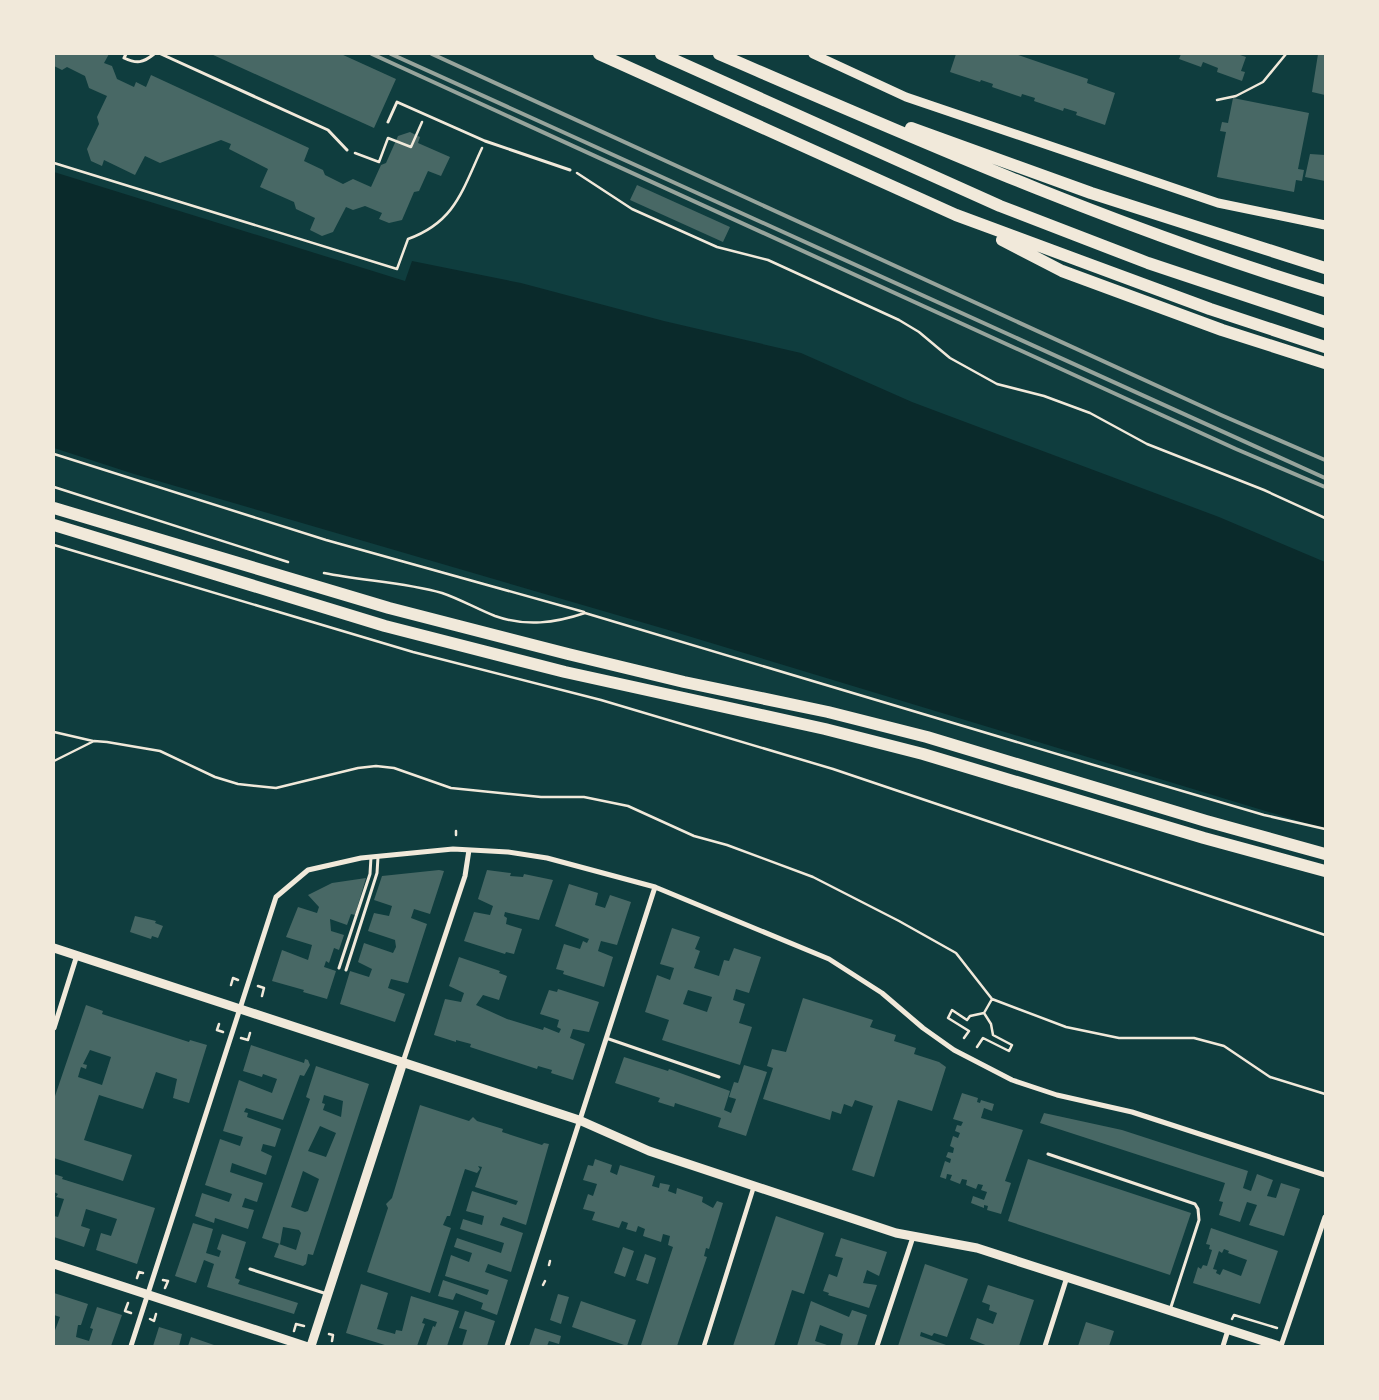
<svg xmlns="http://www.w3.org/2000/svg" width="1379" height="1400" font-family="Merriweather,serif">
<rect width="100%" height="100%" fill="#0f3d3e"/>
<path fill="#0a2a2b" d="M54,172L405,281L412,261L521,283L664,321L801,353L912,402L1219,517L1325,562V829L665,629L134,474L54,448Z"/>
<path fill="#486865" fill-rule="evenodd" d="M54,54H109L104,63L112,66L117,79L134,87L136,82L146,87L151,75L309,148L304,161L323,170L325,175L343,184L353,179L371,187L381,165L386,163L398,136L410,132L420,137L418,143L450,157L441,176L428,171L419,191L414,192L402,220L389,223L379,219L382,213L365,206L353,210L346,207L333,232L322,236L310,230L315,218L296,209L294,202L260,187L268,169L229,149L231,144L221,140L160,163L145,156L135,175L104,160L102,166L91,161L87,149L99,124L97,117L107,96L89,88L85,76L67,67L62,70L54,66Z
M211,54H341L396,79L374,128Z
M956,54H1015L1088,79L1087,83L1115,93L1105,125L1076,115L1077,112L1064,108L1063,111L1034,101L1035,98L1022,94L1021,97L992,87L993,84L981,80L980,82L950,72Z
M1181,54H1237L1246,57L1241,71L1245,72L1242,81L1217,72L1218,68L1203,62L1201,67L1179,59Z
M1318,54H1325V95L1312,92Z
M1233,98L1309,113L1298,169L1304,170L1302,181L1296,180L1294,192L1217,177L1226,132L1220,131L1222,122L1228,123Z
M1310,154L1325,155V181L1305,177Z
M637,185L730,227L723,242L630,200Z
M439,870L444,871L430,914L414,909L411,918L427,924L408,983L391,979L388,988L405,994L395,1022L340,1004L350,971L369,977L372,969L358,962L364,943L393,953L396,947L395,940L368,931L374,913L389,916L392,906L374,900L382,876Z
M487,870L511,873L510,876L523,877L524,874L553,880L539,920L505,912L504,916L507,918L506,924L522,929L514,954L506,952L505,954L464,941L474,912L490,915L493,906L478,899Z
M366,878L355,915L351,914L347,925L330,919L331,931L344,935L339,950L334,948L329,963L326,961L324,967L336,971L327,999L303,992L304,990L272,981L282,950L308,960L312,945L286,937L298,907L317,913L319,907L308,895L332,883Z
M569,884L598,893L595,905L605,908L610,895L631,902L617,945L601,941L598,951L613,957L604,987L563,974L564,971L556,969L564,944L580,949L583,941L587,943L589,939L555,926Z
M135,916L156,921L155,923L163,926L158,938L152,936L151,939L130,932Z
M672,928L700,937L695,949L700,951L694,968L719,976L724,960L729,961L734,948L761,957L749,993L736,989L733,1000L745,1004L739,1023L752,1027L740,1065L662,1040L669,1020L645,1012L657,975L670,980L674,968L660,964ZM688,990L712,997L707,1012L683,1004Z
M459,957L500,971L499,973L507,976L499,1000L483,995L476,1005L507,1019L543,1030L544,1027L559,1033L561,1029L557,1027L559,1020L540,1014L549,990L557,992L558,989L599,1002L589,1032L573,1029L570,1038L585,1044L573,1080L551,1073L552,1070L538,1066L537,1069L470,1047L471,1044L456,1040V1042L434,1035L445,999L461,1002L464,993L449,986Z
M803,998L873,1020L870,1027L896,1035L894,1041L916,1048L914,1054L939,1062L946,1067L932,1111L898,1100L874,1177L852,1170L873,1106L855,1100L852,1107L844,1104L841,1114L832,1111L830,1120L763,1099L773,1068L767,1066L772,1049L786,1052Z
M86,1005L103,1011L102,1014L189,1042L190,1040L207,1045L189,1103L173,1098L177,1079L156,1072L143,1109L99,1095L84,1140L132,1155L123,1181L54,1158V1099ZM90,1050L111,1057L102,1085L78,1077L81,1067L86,1069L87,1065L83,1064Z
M251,1045L304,1063L305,1059L308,1060L310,1065L304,1076L300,1075L283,1120L246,1108L244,1112L248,1113L247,1117L281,1129L275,1147L263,1144L261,1151L272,1156L266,1175L232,1163L230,1172L263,1183L257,1202L245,1198L242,1207L254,1210L248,1229L215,1218L214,1223L195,1216L202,1193L229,1202L232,1194L205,1185L220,1139L240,1146L243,1137L223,1131L239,1080L272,1093L277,1079L263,1074L262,1077L243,1071Z
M624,1057L668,1071L669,1069L730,1091L724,1110L731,1113L736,1099L729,1097L734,1082L738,1083L744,1065L767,1072L746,1136L718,1127L721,1118L675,1103L674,1107L658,1102L660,1098L615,1083Z
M316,1066L369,1084L313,1255L308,1254L306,1264L303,1266L274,1257L279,1244L296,1250L301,1233L299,1230L283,1227L280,1244L262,1238L310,1099L306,1097ZM324,1095L343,1101L341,1117L323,1110L325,1104L322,1103ZM320,1126L336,1133L326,1157L308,1151ZM303,1171L319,1179L308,1211L305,1212L291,1207Z
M962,1093L978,1098L977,1102L980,1103L981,1100L994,1104L992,1111L984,1108L981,1118L1023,1130L1005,1181L1011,1183L1001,1214L987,1210L988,1206L984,1205V1208L971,1203L973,1196L984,1200L987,1192L981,1190L983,1185L978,1184L976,1189L966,1185L967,1180L962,1179L960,1184L950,1180L952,1175L947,1174L946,1179L940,1177L945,1161L950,1163L951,1159L946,1157L948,1152L953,1153L954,1148L950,1146L953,1136L958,1138L960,1133L955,1131L957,1125L961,1126L963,1122L953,1119Z
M420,1105L469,1121L473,1117L477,1121L503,1129L502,1132L542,1145L544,1143L549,1144L526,1225L503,1217L500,1225L523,1233L511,1272L488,1264L485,1272L508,1280L497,1315L481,1309L483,1303L456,1293L453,1300L438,1296L443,1280L487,1295L489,1290L445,1276L451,1255L469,1262L472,1253L454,1247L457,1238L501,1253L504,1243L460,1229L463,1219L482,1225L484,1216L466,1211L472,1191L516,1205L518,1201L475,1187L482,1167L478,1166L480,1169L477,1173L465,1169L450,1216H447L443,1225L451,1228L430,1293L367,1272L388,1208L386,1204L392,1198Z
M1044,1113L1122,1130L1248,1171L1243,1188L1251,1191L1257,1174L1273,1180L1267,1196L1276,1198L1281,1183L1300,1189L1284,1236L1249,1225L1257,1205L1247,1202L1240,1222L1219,1215L1223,1202L1219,1201L1225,1183L1040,1123Z
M595,1159L612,1165L610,1172L617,1175L620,1165L655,1176L652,1186L659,1188L660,1183L670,1185L668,1191L676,1194L677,1188L703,1197L702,1202L713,1208L717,1201L723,1203L709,1249L706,1248L704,1256L707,1257L677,1346L641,1345L673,1247L668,1245L670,1236L663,1234L661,1242L643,1236L645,1229L638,1226L636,1232L626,1229L628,1223L622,1221L619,1228L592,1220L595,1212L583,1209L588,1194L593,1196L597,1184L583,1180L588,1165L593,1166Z
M1028,1159L1191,1213L1170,1275L1008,1221Z
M54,1174L63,1177L62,1179L155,1208L137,1264L96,1250L101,1233L111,1236L117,1219L86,1209L81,1226L90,1229L84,1247L54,1237V1216L58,1217L64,1199L56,1197L58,1194L54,1192Z
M776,1216L824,1233L804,1294L792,1290L774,1346H733Z
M193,1223L213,1229L206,1253L219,1257L221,1251L217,1249L222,1234L246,1242L235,1278L240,1280L238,1284L298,1303L294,1314L207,1287L214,1264L204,1260L196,1283L175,1276Z
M1211,1228L1278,1251L1260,1304L1193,1283L1198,1267L1201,1269L1203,1265L1207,1266L1212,1250L1209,1249L1210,1245L1206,1244ZM1224,1249L1229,1251L1228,1253L1247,1260L1241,1276L1223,1269L1220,1275L1216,1273L1217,1270L1213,1269L1219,1251L1222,1253Z
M841,1238L887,1252L879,1276L867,1270L863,1283L877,1285L869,1308L828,1295L829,1293L823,1291L829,1274L837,1277L843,1258L835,1256Z
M623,1247L634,1251L625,1277L614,1273Z
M645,1254L656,1258L648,1284L636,1280Z
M925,1264L968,1279L947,1337L934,1333L932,1336L921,1332L920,1336L949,1346H898Z
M361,1284L388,1293L377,1329L395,1334L396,1330L402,1331L411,1296L459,1311L447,1346H426L433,1326L435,1327L437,1322L424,1318L422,1323L425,1324L417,1346H388L346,1333Z
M988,1285L1034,1300L1019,1346H988L970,1339L977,1318L993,1324L997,1313L989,1310L990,1305L982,1302Z
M54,1293L88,1304L81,1325H78L76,1337L89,1341L93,1329L90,1328L97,1307L122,1315L111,1346H54V1333L60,1317L54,1315Z
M558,1294L569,1297L561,1324L550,1320Z
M581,1301L636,1320L627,1346L572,1327Z
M811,1301L849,1317L852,1310L867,1315L857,1346H840L843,1334L820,1325L815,1341L830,1346H797Z
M465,1311L495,1321L487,1346H462L467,1330L459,1328Z
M1086,1322L1114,1331L1109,1346H1078Z
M159,1327L182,1334L179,1346H153Z
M535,1328L561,1336L559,1344L549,1341L547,1346H529Z
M191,1337L214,1345L213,1346H188Z"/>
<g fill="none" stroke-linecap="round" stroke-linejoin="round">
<path stroke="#f1e9da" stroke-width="2.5" d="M1217,100L1236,96L1263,82L1286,54
M355,153L379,162L388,138L411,147L422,122
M54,163L397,269L408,239C455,222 462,191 482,148
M577,173L632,209L717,247L768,260L899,320L919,332L950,358L997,384L1044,396L1090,413L1147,444L1264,490L1325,518
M54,454L326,540L584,612
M54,487L288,562
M54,545L413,652L601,700L833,769L1325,935
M324,573C363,581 404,582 442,593C460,599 477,609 495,616C526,627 555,623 585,613L1087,763L1264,815L1325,829
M54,732L93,741
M54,761L94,741L107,742L160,751L215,777L238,784L276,788L358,768L376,766L394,768L451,788L541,797H584L628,806L694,836L727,845L813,877L899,921L956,953L992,999L1066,1027L1119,1038H1194L1224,1046L1270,1077L1325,1094
M456,835V831
M231,985L233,978L238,980
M258,986L264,988L262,996
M219,1024L217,1030L223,1032
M241,1038L248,1040L250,1033
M964,1038L969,1031L948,1018L952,1010L967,1020L970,1016L984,1013
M977,1047L983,1038L1009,1051L1012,1045L993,1035L991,1024L984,1013L992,999
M549,1265L550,1261
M137,1278L139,1272L143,1273
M163,1280L168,1281L165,1288
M543,1285L545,1281
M128,1303L125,1311L131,1313
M150,1319L154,1321L156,1314
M1232,1319L1234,1315L1277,1328
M294,1331L296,1324L304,1326
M329,1334L333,1335L332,1341"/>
<path stroke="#f1e9da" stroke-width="3" d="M126,54L124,58C137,64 143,63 154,54
M161,54L328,130L347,150
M388,122L397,102L485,141L570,170
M339,968L370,874L371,857
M346,970L377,873L378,857
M606,1038L719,1077
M1048,1154L1195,1204L1198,1209L1199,1220L1170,1310
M250,1269L327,1294"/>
<path stroke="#f1e9da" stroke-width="4.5" d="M704,1346L754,1186"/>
<path stroke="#f1e9da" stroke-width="5" d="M54,1028L77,955
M403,1062L465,876L469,850
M131,1346L276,897L308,870L361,858L453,849L508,852L547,858L655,887L829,959L882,993L923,1028L954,1050L1012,1080L1057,1095L1132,1112L1325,1175
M507,1346L655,887
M877,1346L913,1237
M1045,1346L1067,1277
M1223,1346L1228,1330
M1281,1346L1325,1217"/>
<path stroke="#f1e9da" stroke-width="9" d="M54,1264L305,1346
M311,1346L403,1062"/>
<path stroke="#f1e9da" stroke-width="9" d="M813,54L906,97L1218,203L1325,225
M54,948L579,1120L649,1151L896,1233L977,1248L1279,1346"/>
<path stroke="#f1e9da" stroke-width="12" d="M599,54L956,215L1210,309L1325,347
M661,54L1000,206L1148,263L1325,322
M719,54C918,140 1117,228 1325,291
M911,128L1091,193L1325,268
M1002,240L1062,271L1222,330L1325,363
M54,508L389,608L568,654L684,682L828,712L927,737L1206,821L1325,854
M54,525L385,626L565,672L825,729L923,754L1204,838L1325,871"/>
<path stroke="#97a49c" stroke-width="4" d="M372,54L1236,449L1325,487
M391,54L1325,478
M432,54L1221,415L1325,460"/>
</g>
<rect width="1379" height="1400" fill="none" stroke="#f1e9da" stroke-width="110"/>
</svg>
